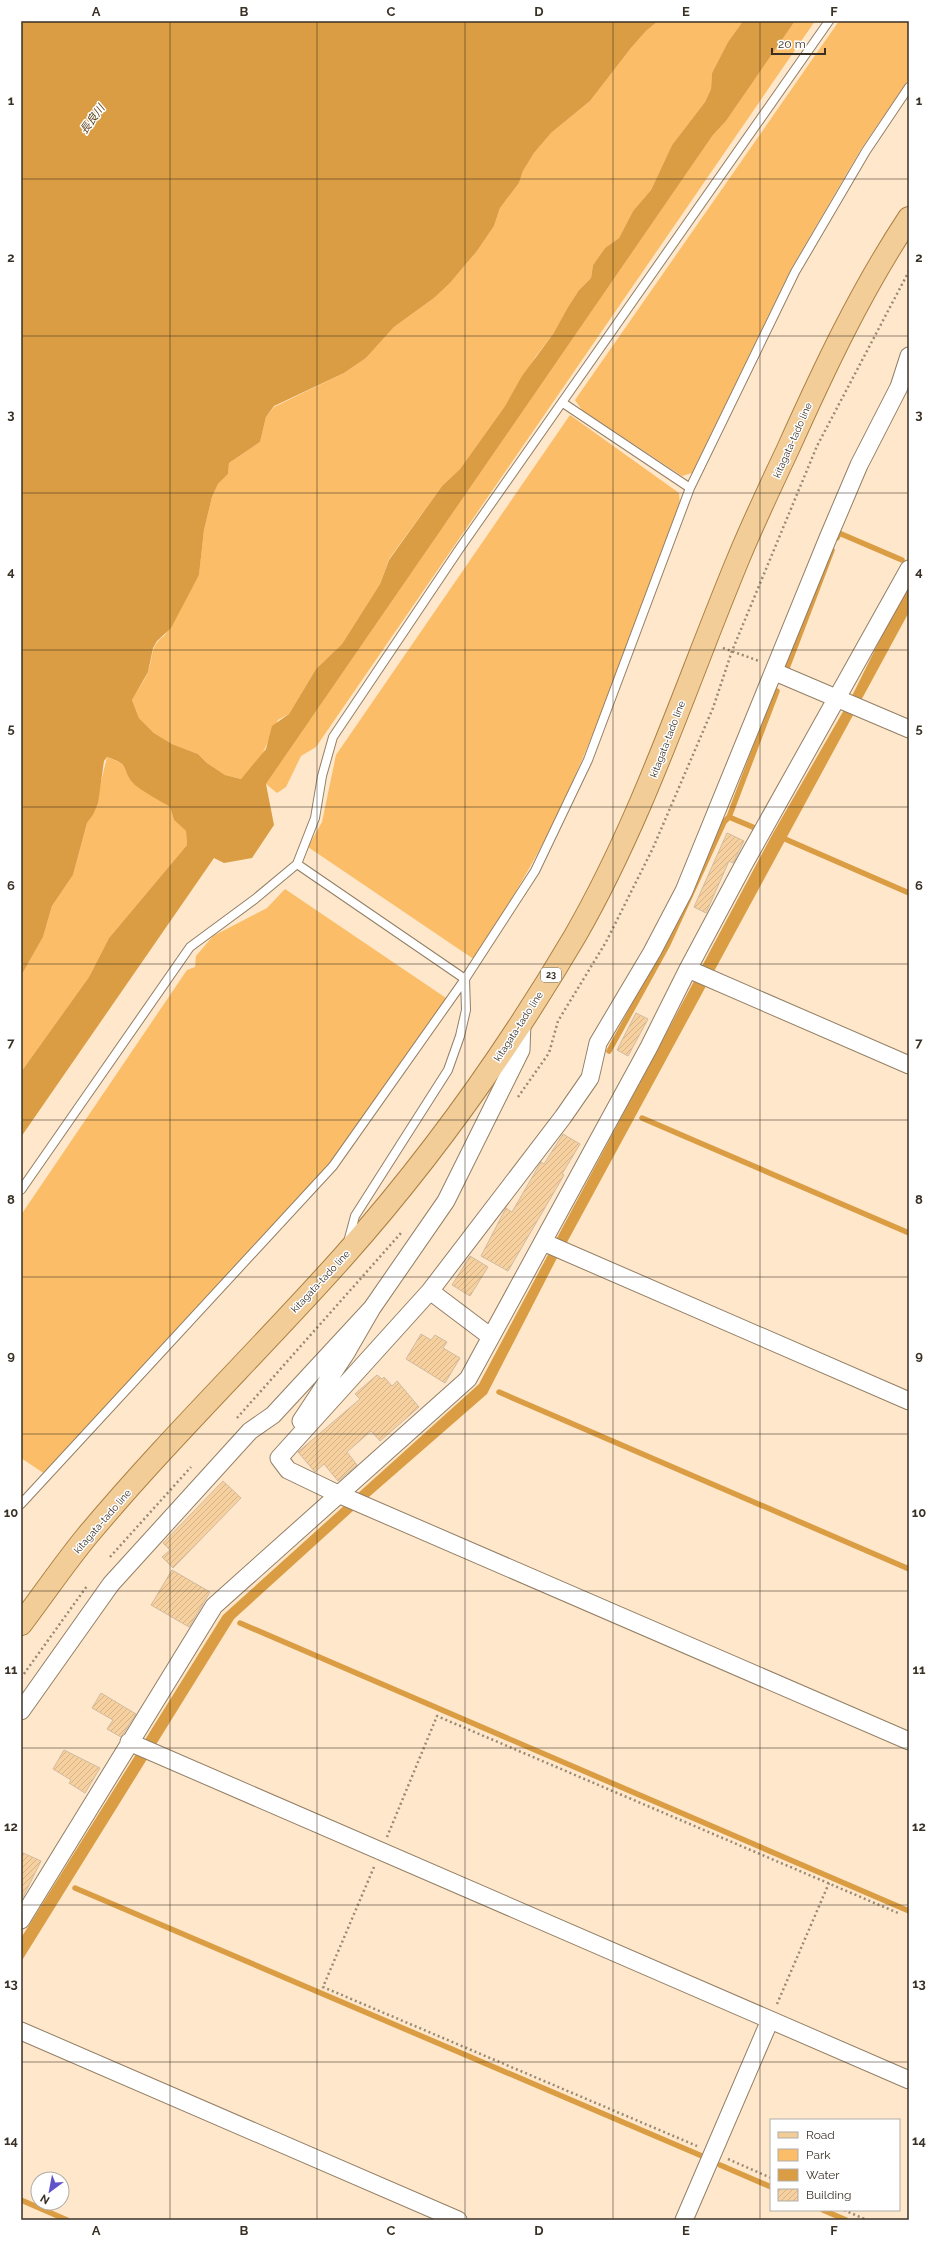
<svg xmlns="http://www.w3.org/2000/svg" width="930" height="2241" font-family="Raleway,'Noto Sans JP',sans-serif">
<defs>
<pattern id="building-hatch" width="6" height="6" patternUnits="userSpaceOnUse"><rect width="6" height="6" fill="#f6d09f"/><path d="M-1 1l2-2M0 6l6-6M5 7l2-2" fill="none" stroke="#d4b389"/></pattern>
</defs>
<rect width="100%" height="100%" fill="#fee7ca"/>
<path fill="#fbbd67" d="M658,21H743L728,42L712,73L711,89L705,102L672,145L651,190L633,211L619,238L605,248L593,265L591,278L579,290L568,307L553,334L536,356L505,406L460,469L442,486L389,559L380,584L342,644L316,669L289,714L278,720L261,757L241,779L225,775L207,763L198,754L172,744L154,733L139,718L132,700C137,691 144,681 148,672C154,655 149,647 165,635L199,575L204,530L212,497L218,484L228,474L229,463L260,442L266,417L274,407L344,373L366,358L394,327L434,298L450,283L477,251L494,226L500,208L519,183L523,171L534,153L551,133L590,101L631,48L646,31Z
M795,21H815L316,747L301,756L286,787L277,793L266,784L713,135L726,121Z
M839,21H909V79L861,149L791,269L692,473L682,476L582,410L575,400Z
M570,415L679,493L680,505C642,605 607,707 562,805C537,859 505,909 475,960L308,847L322,822L336,755Z
M107,757L119,762L126,767L133,783L170,807L174,820L186,831L187,845L109,938L89,977L21,1072V976L43,937L52,906L73,875L87,823L93,815Z
M285,889L449,1000L384,1093L329,1164L45,1474L21,1458V1215L187,970L195,967L196,956L213,936L267,908Z"/>
<path fill="#db9d43" d="M21,21H658L646,31L631,48L590,101L551,133L534,153L523,171L519,183L500,208L494,226L477,251L450,283L434,298L394,327L366,358L344,373L274,406L266,417L260,442L229,463L228,474L218,484L212,497L204,530L199,575L171,628L157,641L153,648L148,672L132,700L139,718L154,733L172,744L198,754L207,763L225,775L241,779L266,749L272,726L289,714L316,669L342,644L380,584L389,560L442,486L460,469L505,406L522,376L553,334L568,307L579,290L591,278L593,265L605,248L619,238L633,211L651,190L672,145L705,102L711,89L712,73L728,42L743,21H795L726,121L713,135L266,784L274,825L252,858L224,863L214,858L21,1137V1072L89,977L109,938L187,845L186,831L174,820L170,807C161,801 139,790 132,782C121,767 131,765 107,757L104,761L98,803L93,815L87,823L73,875L52,906L43,937L21,976Z
M909,581V612L565,1246L558,1256L487,1394L354,1510L234,1619L21,1962V1938L223,1615L479,1384L772,835L852,696Z"/>
<g fill="none" stroke-linecap="round" stroke-linejoin="round">
<path stroke="#db9d43" stroke-width="5.5" d="M837,538L839,533L902,560
M787,668L832,550
M729,817L777,691
M785,839L909,893
M609,1051L667,946L724,822L729,817L755,828
M642,1118L909,1233
M499,1392L909,1569
M240,1623L909,1911
M75,1888L702,2156
M720,2165L771,2187
M21,2200L67,2220
M823,2210L846,2220"/>
</g>
<path fill="url(#building-hatch)" stroke="#d1bba0" d="M727,833L744,841L733,863L729,861L706,913L694,907Z
M636,1013L648,1019L628,1056L617,1050Z
M563,1134L580,1144L562,1174L564,1175L508,1271L481,1256L506,1208L512,1212L541,1162L544,1164Z
M470,1256L488,1267L470,1296L452,1285Z
M421,1334L431,1340L435,1335L447,1342L443,1348L460,1358L445,1383L406,1359Z
M377,1375L382,1379L384,1377L392,1386L397,1381L419,1407L380,1441L371,1431L347,1452L357,1465L338,1481L324,1464L315,1472L298,1452L360,1399L355,1394Z
M223,1481L241,1498L173,1568L162,1557L170,1550L163,1543Z
M172,1570L210,1592L189,1627L151,1605Z
M101,1693L136,1714L121,1737L107,1729L113,1720L92,1708Z
M64,1750L100,1768L85,1793L69,1783L71,1780L53,1769Z
M21,1852L41,1861L21,1901Z"/>
<g fill="none" stroke-linecap="round" stroke-linejoin="round">
<defs>
<path id="lane" d="M563,403L690,488
M297,864L465,979L466,1010L460,1036L448,1070L355,1216L348,1242
M21,1190L190,947L255,899L297,864L315,818L322,776L333,737L460,548L829,21
M21,1504L333,1166L465,979L535,871L588,760L690,488L795,272L866,151L909,87"/>
<path id="street" d="M909,356L899,387L859,465L828,538L684,891L652,952L598,1043L590,1078L563,1117L430,1291L279,1458L288,1470L338,1494L909,1741
M775,672L909,729
M688,969L909,1065
M543,1242L909,1401
M430,1291L491,1337
M301,1421L346,1353L372,1308L446,1201L521,1050L522,1023
M21,1711L111,1584L250,1431L273,1415L372,1308
M129,1742L909,2080
M21,1920L214,1606L468,1379L649,1047L688,969L744,864L909,569
M21,2031L458,2220
M684,2220L770,2020"/>
<path id="primary" d="M21,1624C43,1595 64,1564 87,1536C168,1439 259,1351 343,1257C431,1158 508,1050 575,936C644,816 686,684 739,557C754,521 771,485 788,449C824,369 860,292 909,218"/>
</defs>
<use href="#lane" stroke="#937f65" stroke-width="10"/>
<use href="#street" stroke="#937f65" stroke-width="19"/>
<use href="#primary" stroke="#ac8043" stroke-width="24"/>
<path stroke="#998975" stroke-width="2.5" stroke-dasharray="2 3" stroke-linecap="butt" d="M723,648L759,661
M518,1097L549,1053L558,1021L606,942L653,848L713,708L732,651L817,446L909,271
M237,1418L401,1233
M110,1557L191,1467
M21,1678L87,1586
M387,1837L437,1716L898,1913
M374,1867L323,1987L697,2146
M777,2004L829,1883
M728,2159L771,2178
M844,2210L867,2220"/>
<use href="#lane" stroke="#fff" stroke-width="8"/>
<use href="#street" stroke="#fff" stroke-width="17"/>
<use href="#primary" stroke="#f2cd98" stroke-width="22"/>
</g>
<path fill="none" stroke="#3a3126" stroke-width="1" stroke-opacity="0.55" d="M170,21V2220M317,21V2220M465,21V2220M613,21V2220M760,21V2220M21,179H909M21,336H909M21,493H909M21,650H909M21,807H909M21,964H909M21,1120H909M21,1277H909M21,1434H909M21,1591H909M21,1748H909M21,1905H909M21,2062H909"/>
<g text-anchor="middle" stroke-width="3" stroke-linejoin="round" paint-order="stroke">
<rect fill="#fff" stroke="#756f67" stroke-width="1" x="541" y="968" width="20" height="14" rx="3"/>
<g font-size="9" font-weight="bold" fill="#3a3126">
<text x="551" y="978">23</text>
</g>
<g font-size="10" fill="#3a3126" stroke="#fff">
<text transform="translate(792 440) rotate(-66)" y="4">kitagata-tado line</text>
<text transform="translate(667 739) rotate(-69)" y="4">kitagata-tado line</text>
<text transform="translate(518 1026) rotate(-57)" y="4">kitagata-tado line</text>
<text transform="translate(320 1281) rotate(-47)" y="4">kitagata-tado line</text>
<text transform="translate(102 1521) rotate(-49)" y="4">kitagata-tado line</text>
</g>
<g font-size="11" font-style="italic" fill="#5e431f" stroke="#fff">
<text transform="translate(92 119) rotate(-54)" y="4">長良川</text>
</g>
</g>
<rect width="930" height="2241" fill="none" stroke="#ffffff" stroke-width="44"/>
<rect x="770" y="2119" width="130" height="92" fill="#ffffff" stroke="#b0ada8"/>
<rect x="778" y="2132" width="20" height="6" fill="#f2cd98" stroke="#b0ada8"/>
<text x="806" y="2139" font-size="12" fill="#3a3126">Road</text>
<rect x="778" y="2149" width="20" height="12" fill="#fbbd67" stroke="#b0ada8"/>
<text x="806" y="2159" font-size="12" fill="#3a3126">Park</text>
<rect x="778" y="2169" width="20" height="12" fill="#db9d43" stroke="#b0ada8"/>
<text x="806" y="2179" font-size="12" fill="#3a3126">Water</text>
<rect x="778" y="2189" width="20" height="12" fill="url(#building-hatch)" stroke="#b0ada8"/>
<text x="806" y="2199" font-size="12" fill="#3a3126">Building</text>
<g transform="translate(50 2191) rotate(212)"><circle r="19" fill="#ffffff" stroke="#b0ada8"/>
<path d="M0-3L7 15L0 10L-7 15Z" fill="#6052ca"/>
<text y="-6" font-size="11" font-weight="bold" text-anchor="middle" fill="#3a3126">N</text>
</g>
<path d="M772 48v6h53v-6" fill="none" stroke="#3a3126" stroke-width="2"/>
<text x="778" y="48" font-size="12" fill="#3a3126" stroke="#ffffff" stroke-width="3" paint-order="stroke">20 m</text>
<rect x="22" y="22" width="886" height="2197" fill="none" stroke="#3a3126" stroke-width="1.5"/>
<g font-size="13" text-anchor="middle" font-weight="bold" fill="#3a3126">
<text x="96" y="16">A</text>
<text x="244" y="16">B</text>
<text x="391" y="16">C</text>
<text x="539" y="16">D</text>
<text x="686" y="16">E</text>
<text x="834" y="16">F</text>
<text x="11" y="105">1</text>
<text x="919" y="105">1</text>
<text x="11" y="262">2</text>
<text x="919" y="262">2</text>
<text x="11" y="419">3</text>
<text x="919" y="419">3</text>
<text x="11" y="576">4</text>
<text x="919" y="576">4</text>
<text x="11" y="733">5</text>
<text x="919" y="733">5</text>
<text x="11" y="890">6</text>
<text x="919" y="890">6</text>
<text x="11" y="1047">7</text>
<text x="919" y="1047">7</text>
<text x="11" y="1204">8</text>
<text x="919" y="1204">8</text>
<text x="11" y="1360">9</text>
<text x="919" y="1360">9</text>
<text x="11" y="1517">10</text>
<text x="919" y="1517">10</text>
<text x="11" y="1674">11</text>
<text x="919" y="1674">11</text>
<text x="11" y="1831">12</text>
<text x="919" y="1831">12</text>
<text x="11" y="1988">13</text>
<text x="919" y="1988">13</text>
<text x="11" y="2145">14</text>
<text x="919" y="2145">14</text>
<text x="96" y="2235">A</text>
<text x="244" y="2235">B</text>
<text x="391" y="2235">C</text>
<text x="539" y="2235">D</text>
<text x="686" y="2235">E</text>
<text x="834" y="2235">F</text>
</g>
</svg>
